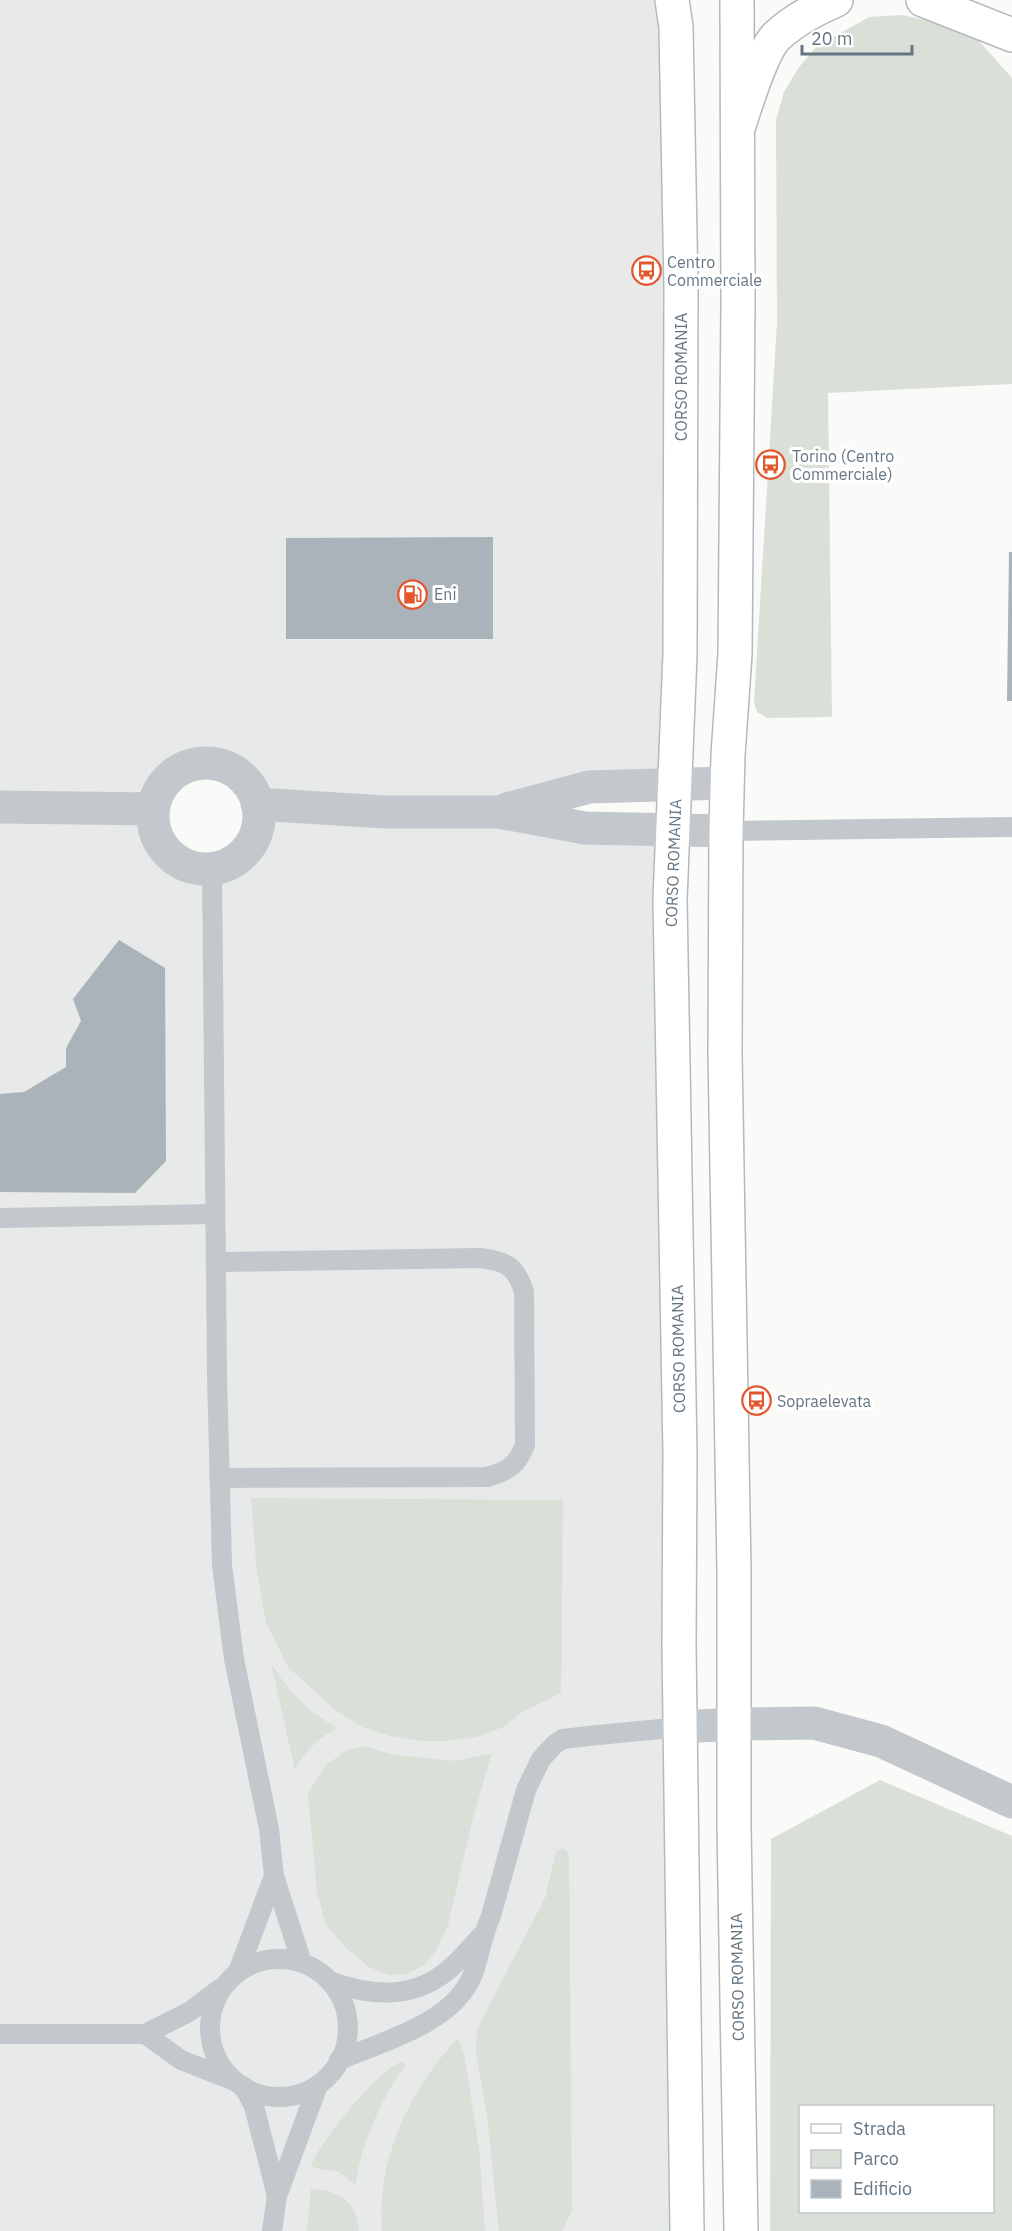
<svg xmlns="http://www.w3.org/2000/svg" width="1012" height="2231" font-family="'IBM Plex Sans',sans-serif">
<rect width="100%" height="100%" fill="#fafaf8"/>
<path fill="#e8e9e9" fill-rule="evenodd" d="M0,0H672L676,784L500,811L674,830L687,2231H0ZM196,764H213L236,773L246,781L253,792L258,812L257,828L251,843L241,855L228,864L212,869L195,868L180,862L166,852L158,840L153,825L157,794L167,780L180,770Z"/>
<path fill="#dadfd7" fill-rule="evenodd" d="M903,15L941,24L978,40L1012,78V384L828,393L832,717L767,718L757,712L754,703L777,323L776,120L784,92L799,67L816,47L869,17Z
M251,1498L563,1500L561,1693L522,1712L503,1727L476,1737L447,1741H422L390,1736L362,1727L334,1709L288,1667L266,1622L257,1573Z
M271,1663C290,1694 306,1709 337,1728C316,1740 307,1749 295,1770Z
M364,1746L394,1755L457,1761L492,1753L473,1818L448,1925L436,1951L424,1965L406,1974L389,1975L369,1967L345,1947L326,1925L317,1892L308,1793L326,1765L347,1750Z
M880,1780L1012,1836V2231H770L771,1839ZM800,2106H992V2212H800Z
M562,1848L567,1851L569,1858L572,2211L562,2231H499L487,2116L476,2052L477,2029L545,1898L556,1852Z
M458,2038L464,2053L479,2148L485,2231H382C376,2161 410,2088 458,2038Z
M402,2062L406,2064C381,2100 361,2142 356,2185L339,2172L311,2167C316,2146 381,2066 402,2062Z
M311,2189C340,2190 357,2202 359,2231H307Z"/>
<path fill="#aab3b9" d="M493,537V639H286V538Z
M1009,552H1012V701H1007Z
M119,940L165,968L166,1161L135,1193L0,1192V1094L24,1092L66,1067V1048L81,1021L73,999Z"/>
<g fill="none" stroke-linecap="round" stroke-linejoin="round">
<defs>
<path id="secondary" d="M672,0L676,27L681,288L680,654L670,900L680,1453L679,1646L687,2231
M737,0L738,304L735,654L728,755L726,831L725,1053L734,1571V1826L741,2231"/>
<path id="highway" d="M923,0L1012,35
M739,125C746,104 762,50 777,36C794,20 815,9 836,0"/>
</defs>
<use href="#secondary" stroke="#b3babf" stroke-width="36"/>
<use href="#highway" stroke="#b4b9bd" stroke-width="36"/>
<path stroke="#c3c8cc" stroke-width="20" d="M726,831L1012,827
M212,869L217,1376L222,1565L234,1659L269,1829L274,1876L302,1963
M0,1218L215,1214
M216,1262L480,1258C506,1261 516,1266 524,1292L525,1445C517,1465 509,1471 487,1477L219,1478
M210 2028a69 69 0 1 1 138 0a69 69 0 1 1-138 0Z
M238,1972L274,1876
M329,1981C370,1996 411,2000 447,1971C460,1961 471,1947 482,1935
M0,2034H145L189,2012L221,1988
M145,2034L181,2060L232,2080
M339,2060C384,2041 454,2023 473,1974C480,1955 482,1935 491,1916L526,1790L541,1759L555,1744L563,1739L588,1736L681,1727
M243,2086L254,2106L277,2196
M272,2231L277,2196L318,2085"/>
<path stroke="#c3c8cc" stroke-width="33" d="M153 816a53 53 0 1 1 106 0a53 53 0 1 1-106 0Z
M257,804L385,812H498L585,828L726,831
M0,807L153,809
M507,809L589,787L727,783
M681,1727L735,1724L814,1723L881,1741L1012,1802"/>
<use href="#secondary" stroke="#fff" stroke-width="33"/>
<use href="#highway" stroke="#fff" stroke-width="33"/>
</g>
<defs>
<symbol id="bus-ring" viewBox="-11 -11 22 22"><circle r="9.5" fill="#fff" stroke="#e4572e" stroke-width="1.5"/><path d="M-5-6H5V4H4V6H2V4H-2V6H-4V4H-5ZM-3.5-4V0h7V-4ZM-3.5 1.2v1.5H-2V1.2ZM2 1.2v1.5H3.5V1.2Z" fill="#e4572e"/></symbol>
<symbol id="fuel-ring" viewBox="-11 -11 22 22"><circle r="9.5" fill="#fff" stroke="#e4572e" stroke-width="1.5"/><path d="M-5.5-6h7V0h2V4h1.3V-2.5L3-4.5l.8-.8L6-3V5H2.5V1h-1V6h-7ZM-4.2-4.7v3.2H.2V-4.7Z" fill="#e4572e"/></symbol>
</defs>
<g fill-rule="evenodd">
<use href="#bus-ring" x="630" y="254" width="33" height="33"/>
<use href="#bus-ring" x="754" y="448" width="33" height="33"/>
<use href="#fuel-ring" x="396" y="578" width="33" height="33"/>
<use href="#bus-ring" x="740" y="1384" width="33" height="33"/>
</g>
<g text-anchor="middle" stroke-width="6" stroke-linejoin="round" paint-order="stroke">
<g font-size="16" fill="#657683" stroke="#fff" text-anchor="start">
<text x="667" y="268">Centro<tspan x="667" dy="18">Commerciale</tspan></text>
<text x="792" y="462">Torino (Centro<tspan x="792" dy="18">Commerciale)</tspan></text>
<text x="434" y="600">Eni</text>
<text x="777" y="1407">Sopraelevata</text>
</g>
<g font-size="16" fill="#657683" stroke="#fff">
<text transform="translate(681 377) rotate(-90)" y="6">CORSO ROMANIA</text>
<text transform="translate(673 863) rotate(-88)" y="6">CORSO ROMANIA</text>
<text transform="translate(678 1349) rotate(-91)" y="6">CORSO ROMANIA</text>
<text transform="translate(737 1977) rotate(-91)" y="6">CORSO ROMANIA</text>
</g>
</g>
<rect x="799" y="2105" width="195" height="108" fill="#ffffff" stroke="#c1c8cd" stroke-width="1.5"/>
<rect x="811" y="2124" width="30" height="9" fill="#ffffff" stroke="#c1c8cd" stroke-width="1.5"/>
<text x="853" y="2135" font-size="18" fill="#657683">Strada</text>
<rect x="811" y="2150" width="30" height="18" fill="#dadfd7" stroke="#c1c8cd" stroke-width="1.5"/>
<text x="853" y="2165" font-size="18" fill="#657683">Parco</text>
<rect x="811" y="2180" width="30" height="18" fill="#aab3b9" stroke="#c1c8cd" stroke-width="1.5"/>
<text x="853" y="2195" font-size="18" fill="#657683">Edificio</text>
<path d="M802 45v9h110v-9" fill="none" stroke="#657683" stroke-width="3"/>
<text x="811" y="45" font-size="18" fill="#657683" stroke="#ffffff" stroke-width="4.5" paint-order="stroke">20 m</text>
</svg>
